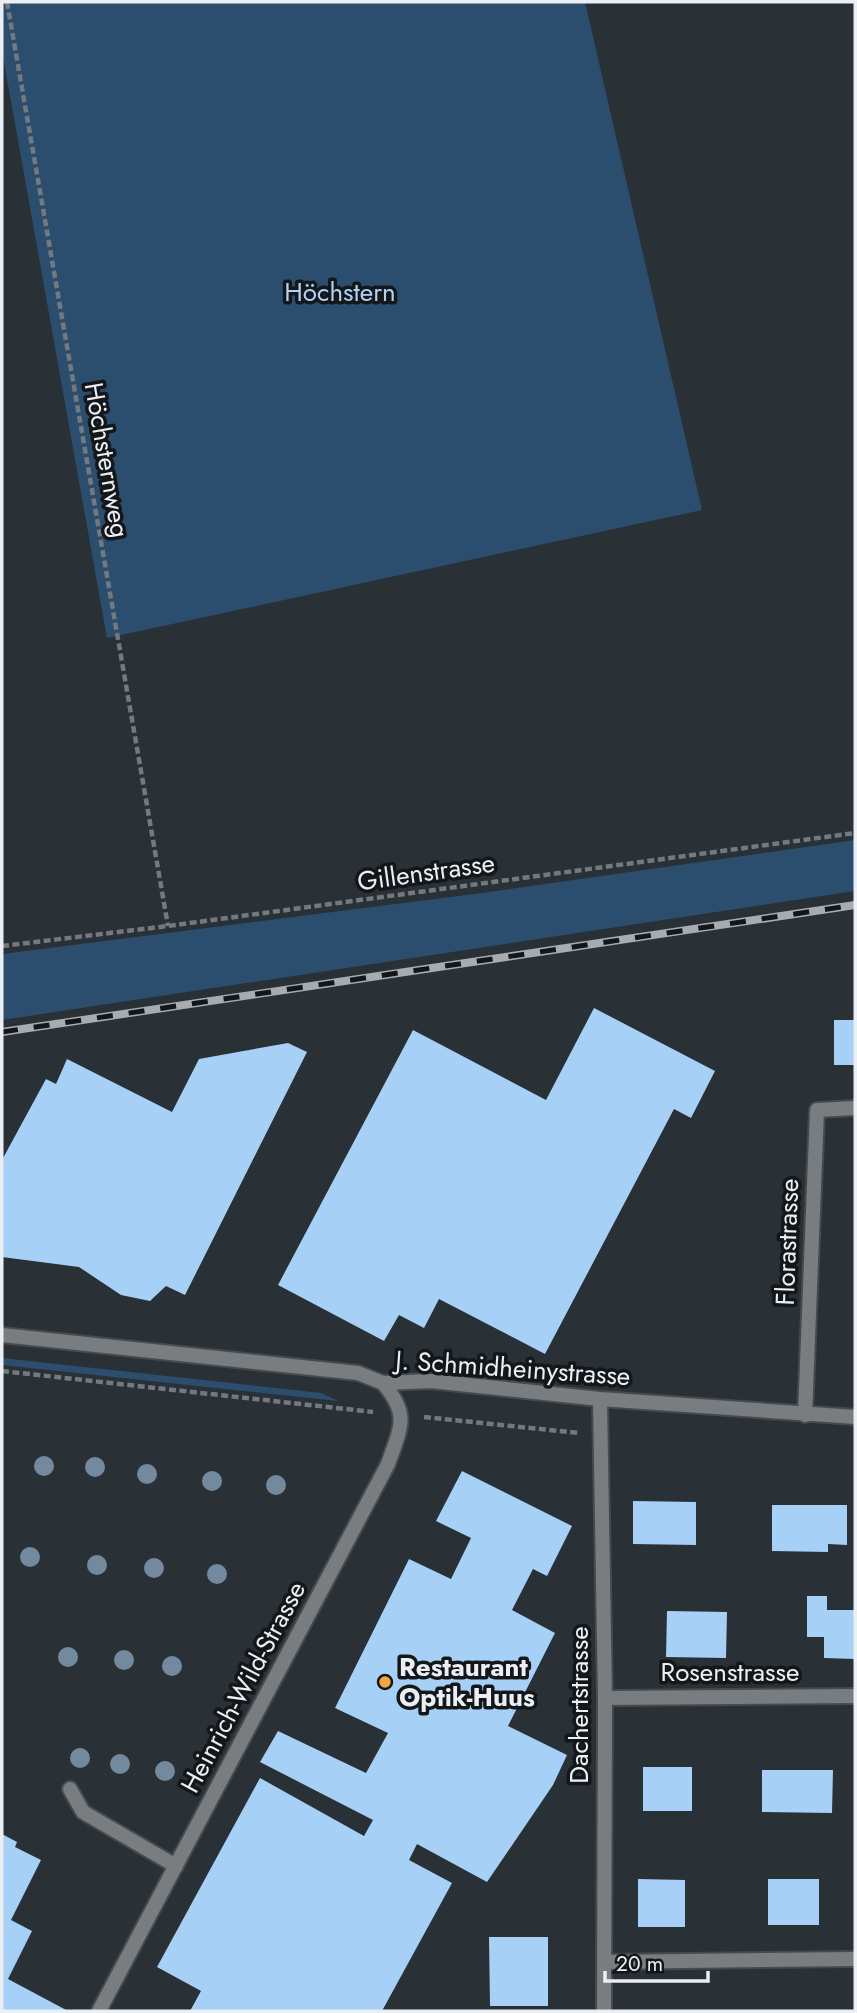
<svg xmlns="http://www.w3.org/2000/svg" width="857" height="2013" font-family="Jost,sans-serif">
<rect width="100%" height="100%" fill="#293036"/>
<path fill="#2c4e6e" d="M2,2H585L702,510L107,638L2,51Z
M855,840V891L2,1020V954L482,893Z
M2,1358L321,1393L338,1401L2,1365Z"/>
<path fill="#a7d0f7" d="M594,1008L715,1071L691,1118L674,1109L545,1354L439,1299L424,1328L399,1315L384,1341L278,1285L413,1030L546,1100Z
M834,1020H855V1065H834Z
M288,1043L307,1052L185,1295L166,1286L150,1301L121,1295L79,1267L2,1257V1160L46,1079L56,1084L67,1059L172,1112L199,1059Z
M462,1471L572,1526L547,1576L533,1569L512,1610L555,1633L508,1726L567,1755L553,1785L487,1882L417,1844L409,1860L452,1883L382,2011H190L201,1991L157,1967L260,1778L364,1836L373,1820L260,1762L278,1731L366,1773L388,1733L335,1708L409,1559L451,1579L471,1538L436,1521Z
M633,1501L696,1502V1545L633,1544Z
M772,1505H847V1545L828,1544V1552L772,1551Z
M807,1596H827V1610H855V1659L824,1658V1637H807Z
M667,1611L727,1612L726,1658L666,1657Z
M643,1767H692V1811H643Z
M762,1770H833L832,1813L762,1812Z
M2,1834L17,1842L15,1847L41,1860L11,1920L32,1931L8,1979L68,2011H2Z
M638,1879L685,1880V1927H638Z
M768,1879H819V1925H768Z
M489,1937H548V2006H490Z"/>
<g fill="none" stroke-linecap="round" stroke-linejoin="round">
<defs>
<path id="lane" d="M70,1789L83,1812L176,1866"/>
<path id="street" d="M2,1335L358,1373L383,1383L431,1381L600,1399L855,1417
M600,1399L605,1698L604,2011
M805,1415L817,1110L855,1108
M605,1698L855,1696
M604,1962L855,1959
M99,2011L388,1464C401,1427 410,1415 383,1383"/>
</defs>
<use href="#lane" stroke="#444b50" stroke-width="18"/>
<use href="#street" stroke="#444b50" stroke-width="18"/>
<path stroke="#73797e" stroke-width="4.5" stroke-dasharray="7 3.5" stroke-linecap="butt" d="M7,2L168,926
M2,946L168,926L855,833
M2,1371L373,1412
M424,1417L579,1433"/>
<use href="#lane" stroke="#797d80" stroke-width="14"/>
<use href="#street" stroke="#797d80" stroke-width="14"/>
<defs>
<path id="rail" d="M2,1032L855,905"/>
</defs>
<use href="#rail" stroke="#a7acb0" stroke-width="8"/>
<use href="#rail" stroke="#14171a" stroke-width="5" stroke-dasharray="16" stroke-linecap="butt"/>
</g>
<g fill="#73899e">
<circle cx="44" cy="1466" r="10"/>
<circle cx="95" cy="1467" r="10"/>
<circle cx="147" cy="1474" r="10"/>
<circle cx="212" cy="1481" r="10"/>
<circle cx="276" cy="1485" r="10"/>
<circle cx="30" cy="1557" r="10"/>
<circle cx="97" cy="1565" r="10"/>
<circle cx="154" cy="1568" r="10"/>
<circle cx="217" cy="1574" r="10"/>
<circle cx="68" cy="1657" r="10"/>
<circle cx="124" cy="1660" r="10"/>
<circle cx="172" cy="1666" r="10"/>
<circle cx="80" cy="1758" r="10"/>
<circle cx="120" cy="1764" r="10"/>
<circle cx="165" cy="1771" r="10"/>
</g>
<circle fill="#f3a443" stroke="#14171a" stroke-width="2.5" cx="385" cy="1682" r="7"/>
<g text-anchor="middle" stroke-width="7" stroke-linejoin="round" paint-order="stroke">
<g font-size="26" fill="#afd2f4" stroke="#14171a">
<text x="340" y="301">Höchstern</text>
</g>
<g font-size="26" fill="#ebeff3" stroke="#14171a">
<text transform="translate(107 460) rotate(80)" y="9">Höchsternweg</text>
<text transform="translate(426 872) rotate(-8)" y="9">Gillenstrasse</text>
<text transform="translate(787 1242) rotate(-88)" y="9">Florastrasse</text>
<text transform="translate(513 1368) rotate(4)" y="9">J. Schmidheinystrasse</text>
<text x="730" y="1681">Rosenstrasse</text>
<text transform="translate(243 1687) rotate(-62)" y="9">Heinrich-Wild-Strasse</text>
<text transform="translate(579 1705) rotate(-90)" y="9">Dachertstrasse</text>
</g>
<g font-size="26" font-weight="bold" fill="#ebeff3" stroke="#14171a" text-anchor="start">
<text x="399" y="1676">Restaurant<tspan x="399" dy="30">Optik-Huus</tspan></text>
</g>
</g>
<rect width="857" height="2013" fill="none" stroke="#ebeff3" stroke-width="7"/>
<path d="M605 1971v10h103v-10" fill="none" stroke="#ebeff3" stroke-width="3.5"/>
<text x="616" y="1971" font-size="21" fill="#ebeff3" stroke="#14171a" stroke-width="5" paint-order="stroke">20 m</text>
</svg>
